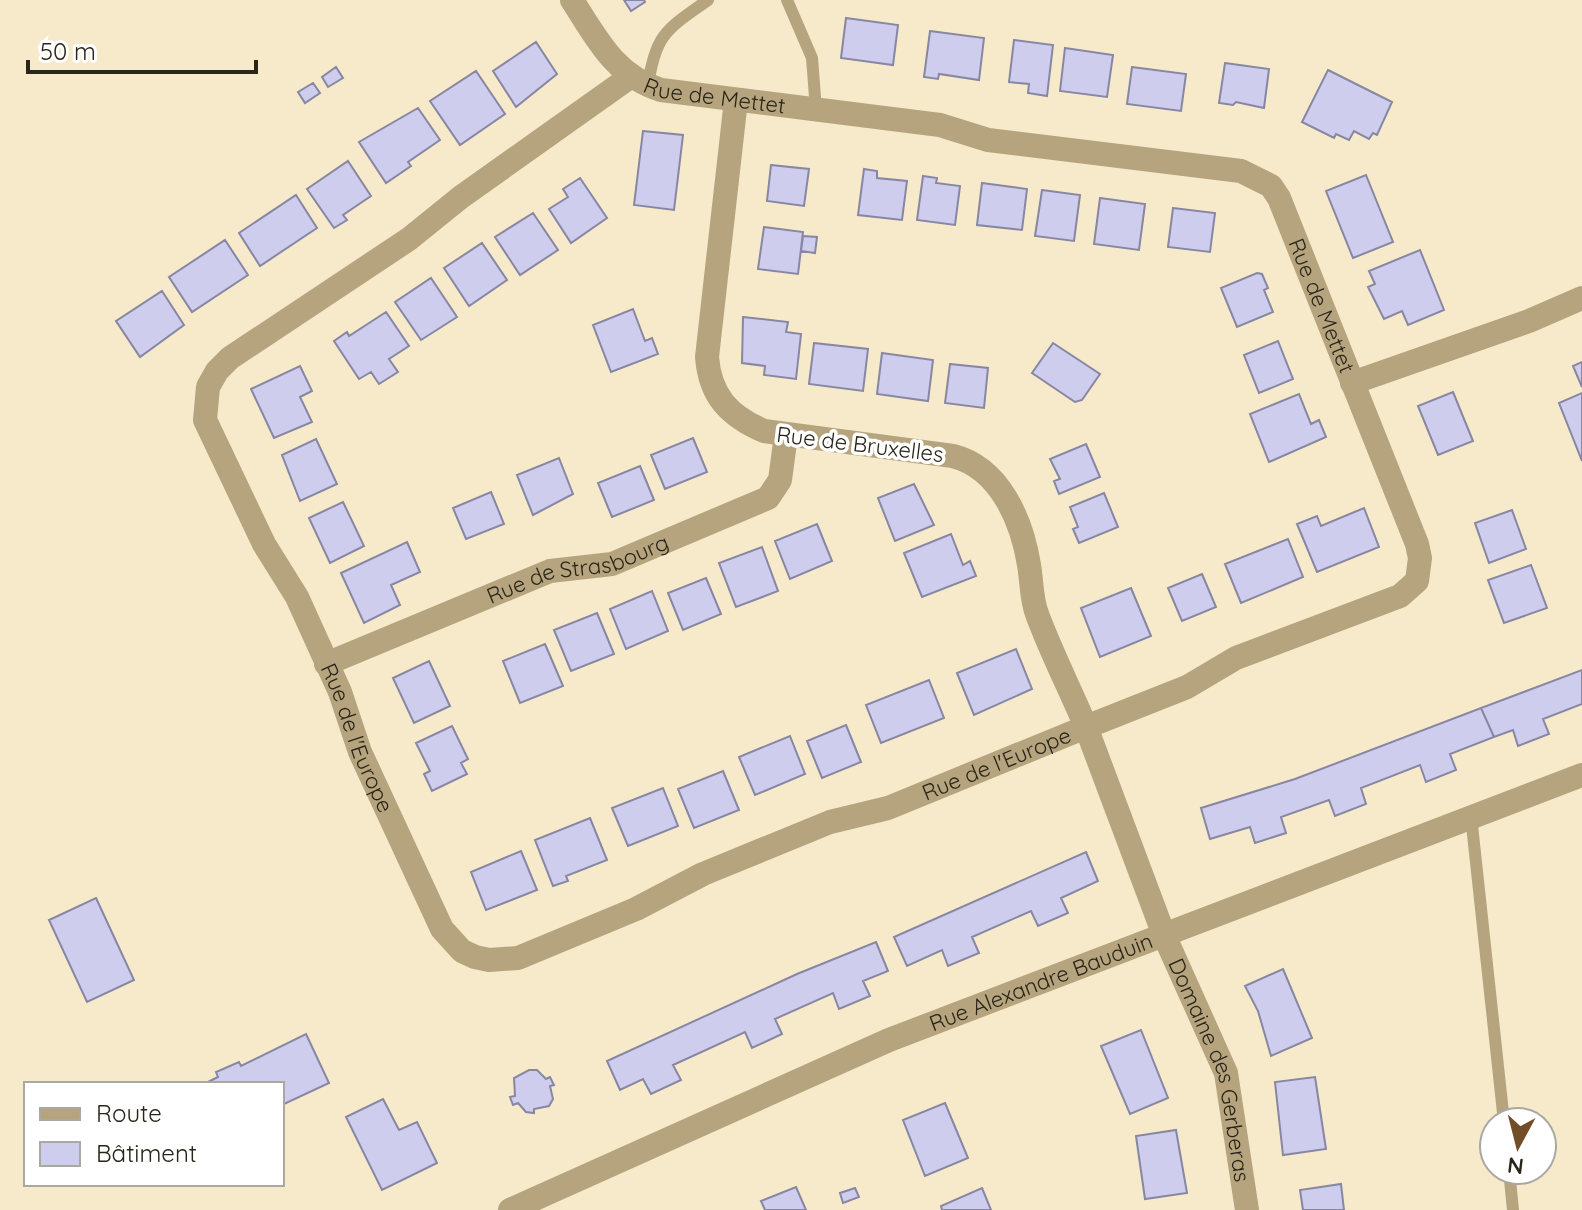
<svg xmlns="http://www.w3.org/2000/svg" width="1582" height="1210" font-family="Quicksand,sans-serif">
<rect width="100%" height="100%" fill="#f6eaca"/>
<path fill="#cecded" stroke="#8786a3" stroke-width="2" d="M624,0H644L645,2L631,11Z
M846,18L898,25L893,65L841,58Z
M930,31L984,38L979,80L939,74L938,79L924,77Z
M1014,40L1053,45L1047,96L1028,93L1029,84L1009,82Z
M536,42L557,74L516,107L493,71Z
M1065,48L1113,55L1107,97L1060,91Z
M1225,63L1269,69L1264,108L1236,102L1233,105L1219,103Z
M336,67L343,78L328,87L322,77Z
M1132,67L1186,74L1181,111L1127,104Z
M1328,70L1392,102L1377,135L1373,133L1369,139L1354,131L1349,140L1336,134L1334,138L1302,122Z
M476,71L505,114L460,145L430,101Z
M313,83L320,93L305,103L298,92Z
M418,108L440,140L408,162L411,166L386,183L359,142Z
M643,131L683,135L674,210L634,205Z
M348,161L371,196L343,215L347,220L334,228L307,189Z
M771,165L809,169L804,206L767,201Z
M864,169L877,171V178L907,181L902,220L858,215Z
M1366,175L1393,242L1353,258L1326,191Z
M923,176L937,178L936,183L960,186L955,225L917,220Z
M580,178L607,218L571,243L549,209L568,197L563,189Z
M982,183L1027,189L1022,230L977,225Z
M1042,190L1080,195L1074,241L1035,236Z
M296,195L317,228L260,266L239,233Z
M1100,198L1145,204L1139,250L1094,244Z
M1173,208L1215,213L1210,252L1168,247Z
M533,213L558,250L520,275L495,237Z
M764,227L803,232L798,274L758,269Z
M803,236L817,237L815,253L801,251Z
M225,240L248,275L192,312L169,277Z
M482,243L507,280L469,306L444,268Z
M1420,250L1444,310L1408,325L1402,311L1384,319L1368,287L1375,284L1369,271Z
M1257,273L1262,274L1268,288L1264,290L1273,312L1237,327L1221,288Z
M431,278L457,317L421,340L395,302Z
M162,291L184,325L140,357L116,321Z
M633,309L645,341L652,338L658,354L611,372L593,325Z
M386,312L409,346L389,359L398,372L379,384L371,372L359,379L334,341L347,332L349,336Z
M743,317L788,322L786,332L801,334L796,379L764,375L765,366L742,363Z
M1278,341L1293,379L1259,393L1244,355Z
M814,343L868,349L863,391L809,384Z
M1053,343L1100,374L1082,400L1075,402L1032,373Z
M882,353L933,360L928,401L877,394Z
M1582,362V387L1573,366Z
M950,364L988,368L984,408L945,403Z
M300,366L312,391L300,397L312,422L274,438L251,389Z
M1453,392L1473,441L1438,455L1418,406Z
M1582,393V461L1559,403Z
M1299,394L1311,424L1319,420L1326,437L1269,462L1250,414Z
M693,438L707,472L665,489L651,455Z
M316,439L337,484L300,501L282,455Z
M1086,444L1100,477L1059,494L1054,481L1060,479L1050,459Z
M559,458L573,494L533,515L517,475Z
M640,466L654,500L612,517L598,483Z
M914,484L934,525L895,541L878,498Z
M491,492L504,524L466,539L453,508Z
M1104,493L1118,527L1079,543L1073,529L1078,527L1070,507Z
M343,502L364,546L330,563L309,518Z
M1364,508L1379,547L1317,572L1297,524L1317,516L1321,526Z
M1512,510L1526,549L1489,563L1475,523Z
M817,524L832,561L790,579L775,541Z
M951,534L963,565L970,561L976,576L922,597L904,553Z
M1288,539L1303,577L1241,603L1225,564Z
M407,542L420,572L391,585L400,605L364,623L341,573Z
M762,547L778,591L736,607L719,563Z
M1531,565L1547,608L1504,623L1488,580Z
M1202,574L1216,607L1182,621L1168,588Z
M706,578L721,614L683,630L668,593Z
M1131,588L1151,636L1100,657L1081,608Z
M652,591L668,631L626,649L610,609Z
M597,613L614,654L571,671L554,630Z
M545,644L563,686L520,703L503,661Z
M1016,649L1032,689L974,715L957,673Z
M429,661L450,706L414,723L393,678Z
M1582,670V704L1543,719L1549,734L1518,746L1513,730L1494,737L1481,708Z
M929,680L944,718L881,743L866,705Z
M1481,708L1494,737L1450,754L1456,770L1426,782L1420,765L1361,788L1366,804L1335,816L1329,800L1281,817L1286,833L1255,843L1250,827L1210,839L1201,808L1295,779Z
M846,725L861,762L822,778L807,741Z
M452,726L468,759L461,763L467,774L432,791L424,774L430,771L416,743Z
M790,736L805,774L755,795L739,757Z
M723,771L739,810L694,828L678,789Z
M663,788L678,826L628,846L612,808Z
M590,818L607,860L566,876L568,881L553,886L535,840Z
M521,851L537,890L486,910L471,872Z
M1086,852L1098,881L1061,898L1068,913L1038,926L1031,911L972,937L979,953L948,966L942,950L907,966L894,937Z
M96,898L134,980L87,1002L49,920Z
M876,942L888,971L863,981L870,996L839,1009L833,993L775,1019L782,1034L752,1048L745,1032L673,1065L681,1080L651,1094L643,1079L620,1090L607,1061L797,974Z
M1283,969L1312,1038L1271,1056L1258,1011L1245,986Z
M1141,1030L1168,1098L1130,1114L1101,1046Z
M306,1034L329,1083L282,1105V1084H204L218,1077L216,1072L239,1062L241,1066Z
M529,1070H537L546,1079L550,1077L554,1085L550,1086L553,1099L549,1106L534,1109V1113L526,1112L518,1103L513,1105L510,1097L515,1096L514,1078Z
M1315,1077L1326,1149L1283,1155L1275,1082Z
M383,1099L399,1130L417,1122L437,1163L382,1190L346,1117Z
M945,1103L968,1158L925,1176L903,1120Z
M1176,1130L1187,1193L1145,1199L1136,1136Z
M1341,1184L1344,1210H1303L1300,1190Z
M796,1187L806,1210H765L761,1201Z
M855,1188L859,1197L843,1203L840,1193Z
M982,1188L991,1210H942L941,1206Z"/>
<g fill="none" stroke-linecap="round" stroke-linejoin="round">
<path stroke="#b5a47d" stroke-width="12" d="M787,0L812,58L816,110
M648,86C655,34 667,29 708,0
M1471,816L1504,1122
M1509,1170L1513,1210"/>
<g stroke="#b5a47d" stroke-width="24">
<path id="s1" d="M572,0C597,39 615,76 661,90L940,125L988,140L1241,171L1271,186L1279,198L1417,544L1420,558L1417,581L1400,596L1236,658L1187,687L1086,727L1164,935L1226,1073L1247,1210"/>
<path id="s2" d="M630,77L461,197L409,239L230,358L217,371L208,387L205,420L264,544L297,597L340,692L360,752L442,929L462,951L475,957L489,960L518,958L636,909L703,874L830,822L888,808L1086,727C1070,689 1051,652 1037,614C1031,598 1032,582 1029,565C1022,521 1000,468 953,456L764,431C729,416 710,396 707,357L736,100"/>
<path d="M1352,383L1529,321L1582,298"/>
<path id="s3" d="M326,664L550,571L612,564L768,498L780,480L786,435"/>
</g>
<path stroke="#b5a47d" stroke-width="24" id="s4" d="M510,1210L889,1040L1582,775"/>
</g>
<g text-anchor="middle" stroke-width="7" stroke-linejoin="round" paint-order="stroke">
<g font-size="22" fill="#2a2519" stroke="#fff">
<text dy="8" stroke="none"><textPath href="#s1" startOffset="184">Rue de Mettet</textPath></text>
<text dy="8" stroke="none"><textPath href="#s1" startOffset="880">Rue de Mettet</textPath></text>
<text transform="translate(860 444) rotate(7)" y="8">Rue de Bruxelles</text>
<text dy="8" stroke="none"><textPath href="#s3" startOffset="270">Rue de Strasbourg</textPath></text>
<text dy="8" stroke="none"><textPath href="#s2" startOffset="912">Rue de l'Europe</textPath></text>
<text dy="8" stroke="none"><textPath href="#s2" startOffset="1726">Rue de l'Europe</textPath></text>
<text dy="8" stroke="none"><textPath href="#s4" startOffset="578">Rue Alexandre Bauduin</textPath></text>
<text dy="8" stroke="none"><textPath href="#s1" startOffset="1904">Domaine des Gerberas</textPath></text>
</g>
</g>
<rect x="24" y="1082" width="260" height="104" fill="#ffffff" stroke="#aaa8a3" stroke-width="2"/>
<rect x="40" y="1108" width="40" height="12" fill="#b5a47d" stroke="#aaa8a3" stroke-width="2"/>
<text x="96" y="1122" font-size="24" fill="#2a2519">Route</text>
<rect x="40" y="1142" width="40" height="24" fill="#cecded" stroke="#aaa8a3" stroke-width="2"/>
<text x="96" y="1162" font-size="24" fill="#2a2519">Bâtiment</text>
<g transform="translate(1518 1146) rotate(187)"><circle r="38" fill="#ffffff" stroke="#aaa8a3" stroke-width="2"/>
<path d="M0-6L14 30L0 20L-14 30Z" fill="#724e28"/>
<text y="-12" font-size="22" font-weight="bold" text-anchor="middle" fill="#2a2519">N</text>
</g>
<path d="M28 60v12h228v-12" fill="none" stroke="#2a2519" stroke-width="4"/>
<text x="40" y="60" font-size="24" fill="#2a2519" stroke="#ffffff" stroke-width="6" paint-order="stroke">50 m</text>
</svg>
